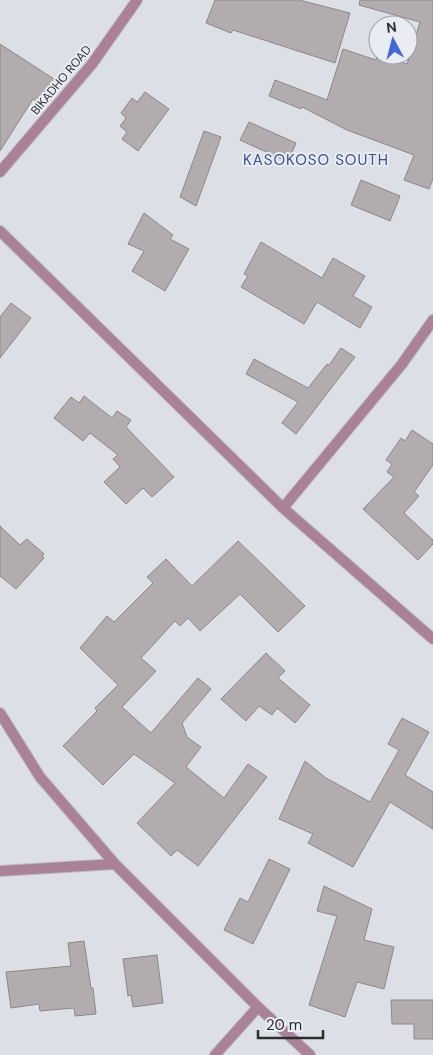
<svg xmlns="http://www.w3.org/2000/svg" width="433" height="1055" font-family="'DM Sans',sans-serif">
<rect width="100%" height="100%" fill="#dcdfe5"/>
<path fill="#b3acaf" stroke="#8e878a" d="M215,0H299L350,13L335,63L233,30L231,33L206,23Z
M360,0H433V179L429,189L404,180L414,155L347,130L302,107L301,109L269,96L275,80L327,100L343,49L376,60L377,55L407,64L420,22L359,5Z
M0,44L54,79L38,102L33,99L0,151Z
M145,92L169,109L138,151L122,139L127,132L120,126L126,118L121,113L132,98L137,102Z
M249,122L296,143L288,162L240,140Z
M204,131L221,137L196,206L180,197Z
M361,180L400,196L390,221L351,205Z
M144,213L173,235L170,239L189,249L165,291L132,271L144,251L128,244Z
M261,242L322,278L333,258L365,276L353,296L372,307L360,328L317,302L304,324L241,287L248,276L244,274Z
M11,303L31,318L0,358V317Z
M341,348L355,357L296,434L282,423L298,402L246,374L254,359L308,388L327,364L329,365Z
M84,396L112,418L117,411L131,420L126,427L174,477L152,497L143,488L126,504L104,482L120,467L113,459L118,455L90,433L83,441L54,418L71,397L79,403Z
M412,430L433,444V465L414,492L419,496L404,513L433,540V544L418,560L363,509L394,477L387,472L392,464L386,460L401,438L405,441Z
M0,526L20,545L27,539L44,554L42,557L44,558L16,589L0,576Z
M238,541L305,606L278,632L240,594L200,631L188,618L180,626L175,621L141,658L156,671L122,707L151,733L198,678L211,689L182,723L187,737L201,747L186,767L224,798L248,764L267,777L198,866L177,850L171,856L137,823L175,783L134,754L103,785L63,746L97,711L95,708L118,685L80,648L107,616L114,622L153,583L147,577L166,559L192,586Z
M266,653L285,671L278,678L310,705L295,723L277,708L272,715L259,706L246,721L221,699Z
M402,718L429,732L405,775L433,792V829L390,802L353,867L308,843L313,834L279,819L305,761L326,778L370,802L399,750L388,744Z
M269,859L290,869L253,944L224,930L240,898L248,902Z
M324,886L372,909L364,940L394,947L384,989L357,982L345,1017L309,1005L337,916L317,911Z
M84,941L91,988H93L96,1014L75,1016L74,1008L40,1011L39,1004L11,1008L6,972L71,966L68,943Z
M157,955L163,1003L133,1007L131,995L128,996L123,959Z
M391,1000H433V1039H414V1024H392Z"/>
<g fill="none" stroke-linecap="round" stroke-linejoin="round">
<defs>
<path id="street" d="M0,172L92,64L137,0
M0,231L283,508L433,639
M283,508L402,364L433,320
M0,713L40,777L115,864L258,1007L310,1055
M0,871L115,864
M215,1055L258,1007"/>
</defs>
<use href="#street" stroke="#b9bbc1" stroke-width="12"/>
<use href="#street" stroke="#aa8198" stroke-width="10"/>
</g>
<g text-anchor="middle" stroke-width="4" stroke-linejoin="round" paint-order="stroke">
<g font-size="12" fill="#2c2d2f" stroke="#e9ecf3">
<text transform="translate(61 80) rotate(-50)" y="4">BIKADHO ROAD</text>
</g>
<g font-size="15" letter-spacing="1" fill="#3a508a" stroke="#e9ecf3">
<text x="316" y="165">KASOKOSO SOUTH</text>
</g>
</g>
<g transform="translate(393 40) rotate(353)"><circle r="24" fill="#e9ecf3" stroke="#9da0a5"/>
<path d="M0-4L9 19L0 12L-9 19Z" fill="#4267d9"/>
<text y="-8" font-size="14" font-weight="bold" text-anchor="middle" fill="#2c2d2f">N</text>
</g>
<path d="M258 1030v8h65v-8" fill="none" stroke="#2c2d2f" stroke-width="2.5"/>
<text x="266" y="1030" font-size="15" fill="#2c2d2f" stroke="#e9ecf3" stroke-width="4" paint-order="stroke">20 m</text>
</svg>
